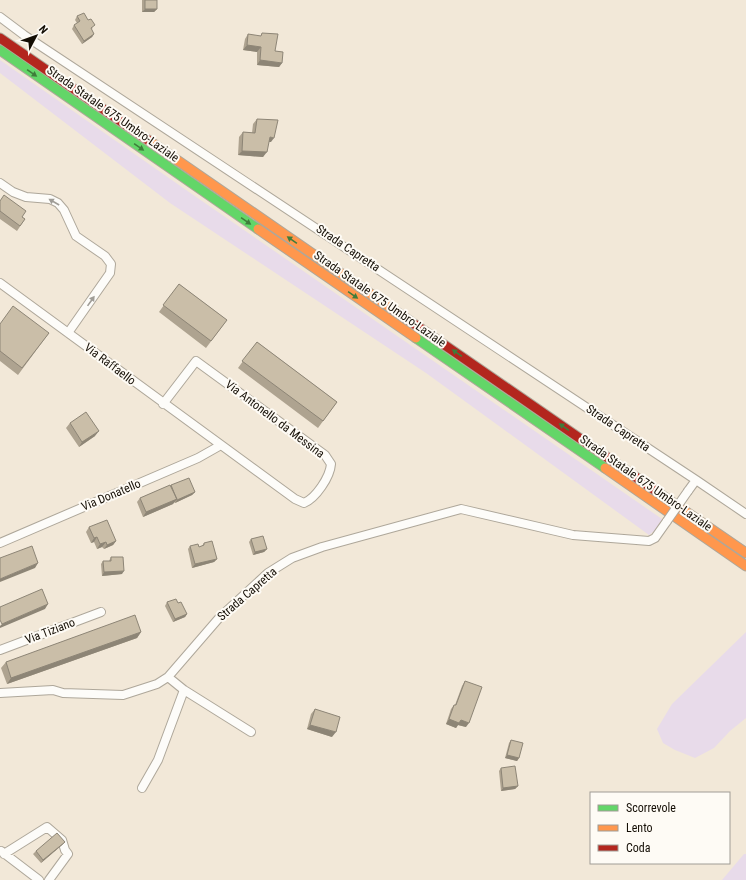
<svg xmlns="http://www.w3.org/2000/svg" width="746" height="880" font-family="'Roboto Condensed',sans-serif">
<rect width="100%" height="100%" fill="#f2e8d8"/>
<path fill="#e8dbea" d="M0,60L189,192L662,519L655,530L649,535L426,373L170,203L0,73Z
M746,632V718L730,731L714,748L695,758L675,750L663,743L657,729L672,704Z
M744,854H746V880H722Z"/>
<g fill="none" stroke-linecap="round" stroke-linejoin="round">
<defs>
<path id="street" d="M0,17L24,35L696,480
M0,183L13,192L26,197L50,199L58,203L64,210L76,236L105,256L111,264L110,273L68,333
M0,283L295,499L304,503C316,498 330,477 331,464L325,455L196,361L163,404
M688,491L696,480L746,514
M0,543L198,458L221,445
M0,650L101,612
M168,677L184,690L251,732
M0,693L53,690L63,693L123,695L157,684L168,677L219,618L268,573L292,558L322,547L461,509L573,535L649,541L655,538L667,521
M142,788L158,760L184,690
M1,851L39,880
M4,854L47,827L62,840L65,850L68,854L49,880"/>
<path id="fast" d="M0,50L258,229
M416,338L605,468"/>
<path id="slow" d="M148,140L391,308
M258,229L416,338
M605,468L746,566
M669,500L746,553"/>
<path id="jam" d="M0,38L148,140
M391,308L669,500"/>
</defs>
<use href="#street" stroke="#aea79a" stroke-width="10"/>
<use href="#fast" stroke="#aea79a" stroke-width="11"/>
<use href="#slow" stroke="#aea79a" stroke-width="11"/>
<use href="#jam" stroke="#aea79a" stroke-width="11"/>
<use href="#street" stroke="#fdfcf9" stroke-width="8"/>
<use href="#fast" stroke="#63d668" stroke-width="9"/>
<use href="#slow" stroke="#ff974d" stroke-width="9"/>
<use href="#jam" stroke="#b3261e" stroke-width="9"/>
<defs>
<path id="street-bridge" d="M667,521L688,491"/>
</defs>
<use href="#street-bridge" stroke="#aea79a" stroke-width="10" stroke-linecap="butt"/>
<use href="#street-bridge" stroke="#fdfcf9" stroke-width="8"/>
</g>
<path fill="#aea390" d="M142,0H157V9L154,12H142Z
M77,16L93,28L91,29L94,34L92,37L82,44L72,29L74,25L77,23L75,20Z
M248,34L275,51L282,63L279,67L257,65V52L243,50L245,39Z
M257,119L271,142H269L263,157L238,155L239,137L243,132L252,133L253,124Z
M0,201L25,219L17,231L0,219Z
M179,284L227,320L206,348L159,312Z
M0,324L49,333L18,375L0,361Z
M257,342L337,402L318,428L238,368Z
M70,423L95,436L79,447L66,428Z
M171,485L195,492L192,495L175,503L174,502L173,504L143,517L137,502L140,498Z
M89,527L116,541L113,545L104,549L102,547L97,549L94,542L91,543L86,532Z
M251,539L267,549L264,552L253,555L249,542Z
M204,543L217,559L214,562L192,568L188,549L190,546L199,547L202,546Z
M111,557L122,574L102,576L101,564L103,561H109Z
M167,602L178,603L187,614L185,617L173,622L165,606Z
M141,632L137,638L7,684L1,668L6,662Z
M465,681L466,727L458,725L456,728L446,724L451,709L454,705H455L462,686Z
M315,709L332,737L307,729L311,714Z
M511,740L519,758L517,761L505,758L509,743Z
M501,768L518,786L515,789L501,791L499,771Z
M65,842L62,845L41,863L33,854L36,851Z"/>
<path fill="#8d8576" d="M145,9H157L154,12H142Z
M94,34L92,37L82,44L84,41Z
M247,45L261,47L257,52L243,50Z
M260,60L282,63L279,67L257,65Z
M270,137L274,138L271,142H266Z
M242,151L267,152L263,157L238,155Z
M99,431L95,436L79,447L82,442Z
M195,492L192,495L175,503L177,500Z
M177,499L173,504L143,517L146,512Z
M97,537L94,542L91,543L94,538Z
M116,541L113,545L104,549L107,545Z
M106,542L102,547L97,549L100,544Z
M267,549L264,552L253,555L255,552Z
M217,559L214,562L192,568L195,564Z
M38,563L35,568L0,582V579Z
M124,571L122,574L102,576L104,572Z
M48,604L45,609L0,628V626L2,624Z
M187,614L185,617L173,622L175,619Z
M141,632L137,638L7,684L11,678Z
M449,719L461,720L469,723L466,727L458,725L456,728L446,724Z
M310,725L336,732L332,737L307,729Z
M507,755L519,758L517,761L505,758Z
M518,786L515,789L501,791L503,788Z
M65,842L62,845L41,863L43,860Z"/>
<path fill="#cabea8" stroke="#8d8576" d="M145,0H157V9H145Z
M84,13L88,20L91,19L95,25L91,28L94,34L84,41L74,25L80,21L77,16Z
M262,33L278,34L275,51L283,52L282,63L260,60L261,47L247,45L248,34L261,36Z
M257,119L278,120L274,138L270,137L267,152L242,151L243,132L255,133Z
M4,195L26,211L22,217L25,219L20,226L0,211V201Z
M179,284L227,320L211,341L163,305Z
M13,306L49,333L22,368L0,351V324Z
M257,342L337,402L323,421L242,361Z
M86,412L99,431L82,442L70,423Z
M189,478L195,492L177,500L171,485Z
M170,485L177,499L146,512L140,498Z
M107,520L116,541L107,545L106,542L100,544L97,537L94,538L89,527Z
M263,536L267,549L255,552L251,539Z
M212,541L217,559L195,564L190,546L198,544L199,547L204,545V543Z
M32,546L38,563L0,579V558Z
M111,557H123L124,571L104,572L103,561H111Z
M42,589L48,604L2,624L0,620V607Z
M176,599L178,603L181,602L187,614L175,619L167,602Z
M135,615L141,632L11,678L6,662Z
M465,681L482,687L469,723L461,720L459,723L449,719L454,705H456Z
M315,709L340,717L336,732L310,725Z
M511,740L523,743L519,758L507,755Z
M515,766L518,786L503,788L501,768Z
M57,833L65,842L43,860L36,851Z"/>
<defs><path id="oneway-solid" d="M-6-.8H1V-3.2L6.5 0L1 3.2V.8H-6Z"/></defs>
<g fill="#3f7c3b">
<use href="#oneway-solid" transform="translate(32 73) rotate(35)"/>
<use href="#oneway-solid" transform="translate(139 147) rotate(35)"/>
<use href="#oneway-solid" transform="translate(246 221) rotate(35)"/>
<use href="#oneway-solid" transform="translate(292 240) rotate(-145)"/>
<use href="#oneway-solid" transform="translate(353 295) rotate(35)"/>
<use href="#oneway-solid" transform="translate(457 353) rotate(-145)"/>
<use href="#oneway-solid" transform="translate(564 427) rotate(-145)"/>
</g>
<g fill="#a09d97">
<use href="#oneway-solid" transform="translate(54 202) rotate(-150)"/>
<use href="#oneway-solid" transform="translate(91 301) rotate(-55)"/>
</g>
<g text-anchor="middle" stroke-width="4" stroke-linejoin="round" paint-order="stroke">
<g font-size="12" fill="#140e05" stroke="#fefbf5">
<text transform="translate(113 114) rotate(35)" y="4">Strada Statale 675 Umbro-Laziale</text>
<text transform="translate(348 248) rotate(34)" y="4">Strada Capretta</text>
<text transform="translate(380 299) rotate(35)" y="4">Strada Statale 675 Umbro-Laziale</text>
<text transform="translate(110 364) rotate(37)" y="4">Via Raffaello</text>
<text transform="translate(275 419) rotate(37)" y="4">Via Antonello da Messina</text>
<text transform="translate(618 428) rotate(34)" y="4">Strada Capretta</text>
<text transform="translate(646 483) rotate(35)" y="4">Strada Statale 675 Umbro-Laziale</text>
<text transform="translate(111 495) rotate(-23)" y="4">Via Donatello</text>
<text transform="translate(247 594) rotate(-41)" y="4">Strada Capretta</text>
<text transform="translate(50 631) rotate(-21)" y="4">Via Tiziano</text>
</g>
</g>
<rect x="590" y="792" width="140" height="72" fill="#fefbf5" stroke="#a09c95"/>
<rect x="598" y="805" width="20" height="6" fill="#63d668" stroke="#a09c95"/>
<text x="626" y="812" font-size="12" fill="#140e05">Scorrevole</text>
<rect x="598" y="825" width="20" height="6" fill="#ff974d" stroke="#a09c95"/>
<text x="626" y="832" font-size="12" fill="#140e05">Lento</text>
<rect x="598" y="845" width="20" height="6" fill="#b3261e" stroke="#a09c95"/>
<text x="626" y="852" font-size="12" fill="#140e05">Coda</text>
<g transform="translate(36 36) rotate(49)" stroke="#fefbf5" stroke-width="3" paint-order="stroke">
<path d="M0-3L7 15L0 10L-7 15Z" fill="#140e05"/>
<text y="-6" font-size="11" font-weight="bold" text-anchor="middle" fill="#140e05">N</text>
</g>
</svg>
